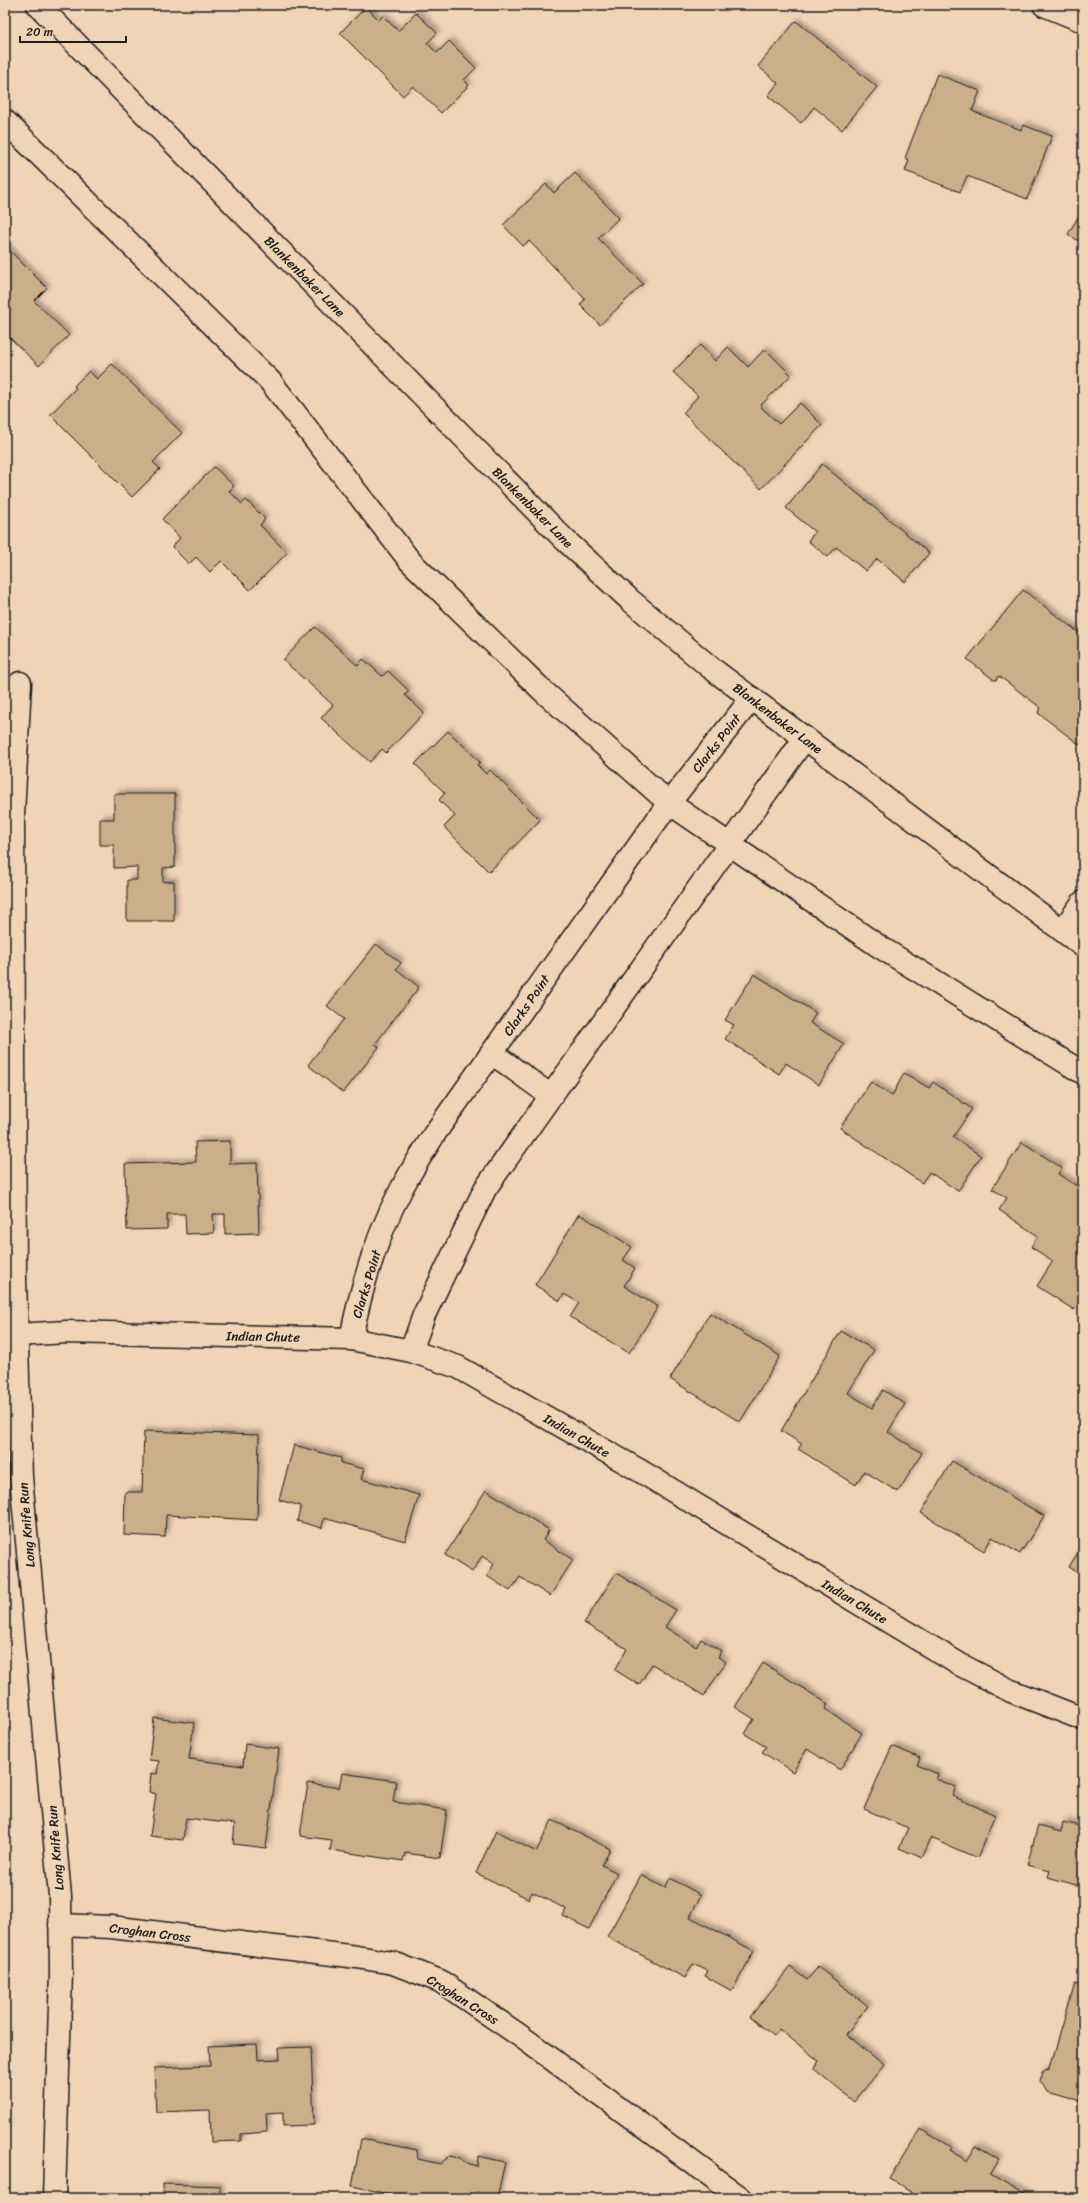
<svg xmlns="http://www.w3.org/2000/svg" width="1088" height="2203" font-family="Sriracha,sans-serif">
<defs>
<filter id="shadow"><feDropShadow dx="3.5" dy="-3.5" stdDeviation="2" flood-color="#0004"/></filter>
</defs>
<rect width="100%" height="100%" fill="#f0d4b6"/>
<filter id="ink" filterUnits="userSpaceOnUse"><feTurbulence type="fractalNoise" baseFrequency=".025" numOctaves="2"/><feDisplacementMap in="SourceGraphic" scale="8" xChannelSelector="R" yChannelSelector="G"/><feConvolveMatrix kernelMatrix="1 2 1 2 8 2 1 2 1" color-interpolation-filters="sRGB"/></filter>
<g filter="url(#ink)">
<path fill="#caaf89" stroke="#1c1c1c" filter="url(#shadow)" d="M366,7L379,20L383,16L398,31L416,13L437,33L427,43L437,53L449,41L476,68L464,80L469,85L441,113L413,86L403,96L340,33Z
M796,21L877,87L842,130L814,107L801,123L768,96L778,83L758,66Z
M937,74L980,91L972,111L1021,130L1023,125L1052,136L1027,199L967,176L960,192L905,171L909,160L905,158Z
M575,173L619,218L598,238L643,284L600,325L580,305L585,299L529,241L523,246L503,225L546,184L554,193Z
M1083,209V244L1068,234Z
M5,246L47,288L34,301L69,335L39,366L5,333Z
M700,345L715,361L728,347L748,367L765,349L791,375L760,406L779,424L800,403L822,425L761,489L683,413L698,396L673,372Z
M112,364L182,433L153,462L160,469L132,497L50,415L76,388L74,386L89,371L97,379Z
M822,464L929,553L905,582L877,559L866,571L836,547L828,557L808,541L815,532L786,508Z
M214,467L234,486L229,491L242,504L246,500L265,519L260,525L287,553L250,590L221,561L210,572L196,557L189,564L172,547L180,538L162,519Z
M1023,590L1083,636V671L1078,677L1083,680V741L1080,745L1038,713L1041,708L999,676L996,680H994L967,659Z
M315,627L358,666L363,659L382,676L388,671L409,691L405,695L424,713L386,753L382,749L370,762L321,718L333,705L283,660Z
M448,731L480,762L477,765L486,774L490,770L540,820L489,872L444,827L455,816L439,800L445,793L415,764Z
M114,794H175V867L163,868V882L174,881V921H127V880H137V867L114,868V845H100V819H114Z
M376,944L401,963L396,969L419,987L375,1044L379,1047L343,1093L308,1065L344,1019L327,1006Z
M754,974L816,1013L810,1023L844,1044L819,1085L786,1063L779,1074L725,1039L734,1025L725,1020Z
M904,1073L929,1088L933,1082L972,1109L953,1137L981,1156L958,1191L929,1172L922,1183L840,1128L871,1082L892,1096Z
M230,1141V1164L257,1163L259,1233L225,1234V1214H213L214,1233L186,1234L185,1214H167V1229L127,1230L125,1164L196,1162L195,1142Z
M1022,1142L1062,1168L1058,1174L1083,1190V1297L1074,1310L1037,1286L1053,1261L1031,1247L1038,1236L999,1210L1007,1198L992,1189Z
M579,1214L632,1247L623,1260L635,1268L624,1286L658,1307L629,1353L570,1317L579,1303L564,1294L560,1301L535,1285Z
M710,1313L780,1356L740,1422L670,1379Z
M841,1331L874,1350L848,1393L872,1408L883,1390L905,1404L888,1432L922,1453L898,1492L864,1471L856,1485L798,1449L802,1444L781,1431Z
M144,1431L259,1435L257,1520L166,1515L165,1537L124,1535L125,1492H142Z
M294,1445L341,1458V1463L364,1469L361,1479L419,1495L405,1541L324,1518L322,1528L297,1521L301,1506L279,1500Z
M952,1461L1044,1516L1020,1554L992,1537L984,1551L921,1513Z
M486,1490L549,1530L543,1540L573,1560L550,1596L520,1577L510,1591L487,1576L494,1564L482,1556L472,1572L445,1555Z
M1083,1544V1575L1069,1567Z
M616,1573L676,1610L665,1627L696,1647L701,1639L721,1651L718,1657L726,1662L704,1696L652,1664L639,1685L615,1670L627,1649L584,1623Z
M763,1663L828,1704L825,1709L862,1733L840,1770L807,1749L793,1772L762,1752L766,1747L745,1734L754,1719L735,1707Z
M154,1718L194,1723L189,1759L243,1766L245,1744L279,1749L266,1848L233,1844L235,1824L186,1818L183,1840L150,1836L156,1794L149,1792L151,1773L157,1774L159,1761L149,1760Z
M892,1746L920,1758L917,1765L938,1774L936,1779L956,1787L952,1796L995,1815L977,1858L931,1838L922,1858L899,1848L908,1828L864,1809Z
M342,1773L396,1781L393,1802L447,1810L440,1858L405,1853L403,1861L330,1850L332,1840L300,1836L308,1783L339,1788Z
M552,1820L610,1849L602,1865L617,1873L589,1929L563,1916L566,1909L532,1892L529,1899L476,1873L496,1831L536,1852Z
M1063,1822L1083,1827V1887L1048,1877L1050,1871L1027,1865L1038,1826L1061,1832Z
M641,1875L665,1888L670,1878L701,1895L690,1917L754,1951L732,1991L705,1976L708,1971L693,1964L685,1978L607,1937Z
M790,1967L807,1980L818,1967L868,2006L846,2034L884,2065L854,2102L814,2069L819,2061L779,2029L774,2036L750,2017Z
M1075,1984L1083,1987V2102L1046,2091L1040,2081L1043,2071L1050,2067Z
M257,2044L258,2060L280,2059L279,2048L311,2047L314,2125L283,2126V2112L266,2113L267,2132L241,2134V2141L211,2142L210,2110L156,2112L154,2068L210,2066L209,2046Z
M920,2129L951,2147L949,2150L967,2161L976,2146L999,2159L990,2174L1032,2198H923L895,2182L890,2179Z
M361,2139L417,2150L418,2159L440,2164L451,2155L460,2158L465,2163L477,2166L478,2156L505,2162L497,2198H406L352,2186Z
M163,2184L220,2186V2198H163Z"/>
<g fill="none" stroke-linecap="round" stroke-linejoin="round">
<defs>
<path id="street" d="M1044,5L1083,21
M5,121L270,381L410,561L543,691L669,803L880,947L1083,1073
M20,683L13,815L15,1278L21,1477L60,1896L61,1973L54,2198
M1063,930L1083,902
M492,1053L551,1096
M17,1335L66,1332L351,1339L411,1351L458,1367L637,1469L959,1664L1011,1691L1083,1719
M351,1339C361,1287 377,1235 402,1188C412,1169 424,1151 435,1133L669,803L752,698
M411,1351L424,1315L485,1189L805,738
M60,1925L111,1927L357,1957L393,1963L440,1981L519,2035L741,2198"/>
<path id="secondary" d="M38,5L564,539L630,600L711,668L1083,946"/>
</defs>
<use href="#street" stroke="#1c1c1c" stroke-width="25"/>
<use href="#secondary" stroke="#1c1c1c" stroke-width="25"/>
<use href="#street" stroke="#f0d4b6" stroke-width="22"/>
<use href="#secondary" stroke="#f0d4b6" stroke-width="22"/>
</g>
</g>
<g text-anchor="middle" stroke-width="3" stroke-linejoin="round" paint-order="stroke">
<g font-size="13" fill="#1c1c1c" stroke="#f0d4b6">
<text transform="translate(305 276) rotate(45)" y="5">Blankenbaker Lane</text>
<text transform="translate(533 507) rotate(45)" y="5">Blankenbaker Lane</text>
<text transform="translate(778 718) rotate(37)" y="5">Blankenbaker Lane</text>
<text transform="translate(716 743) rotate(-52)" y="5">Clarks Point</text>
<text transform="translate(526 1005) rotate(-55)" y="5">Clarks Point</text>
<text transform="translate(366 1284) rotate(-73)" y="5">Clarks Point</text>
<text transform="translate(263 1336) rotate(1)" y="5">Indian Chute</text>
<text transform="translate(577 1435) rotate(30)" y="5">Indian Chute</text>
<text transform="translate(26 1525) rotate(-95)" y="5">Long Knife Run</text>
<text transform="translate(855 1601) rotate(31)" y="5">Indian Chute</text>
<text transform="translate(55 1848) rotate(-95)" y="5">Long Knife Run</text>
<text transform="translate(150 1932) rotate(7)" y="5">Croghan Cross</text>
<text transform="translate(463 1999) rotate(32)" y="5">Croghan Cross</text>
</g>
</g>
<rect width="1088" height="2203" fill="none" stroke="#f0d4b6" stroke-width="20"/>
<rect x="10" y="10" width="1068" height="2183" fill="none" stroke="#1c1c1c" stroke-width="1.5" filter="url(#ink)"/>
<path d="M20 36v6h106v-6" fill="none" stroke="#1c1c1c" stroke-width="2"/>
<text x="26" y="36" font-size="12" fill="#1c1c1c" stroke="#f0d4b6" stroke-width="3" paint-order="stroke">20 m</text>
</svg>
